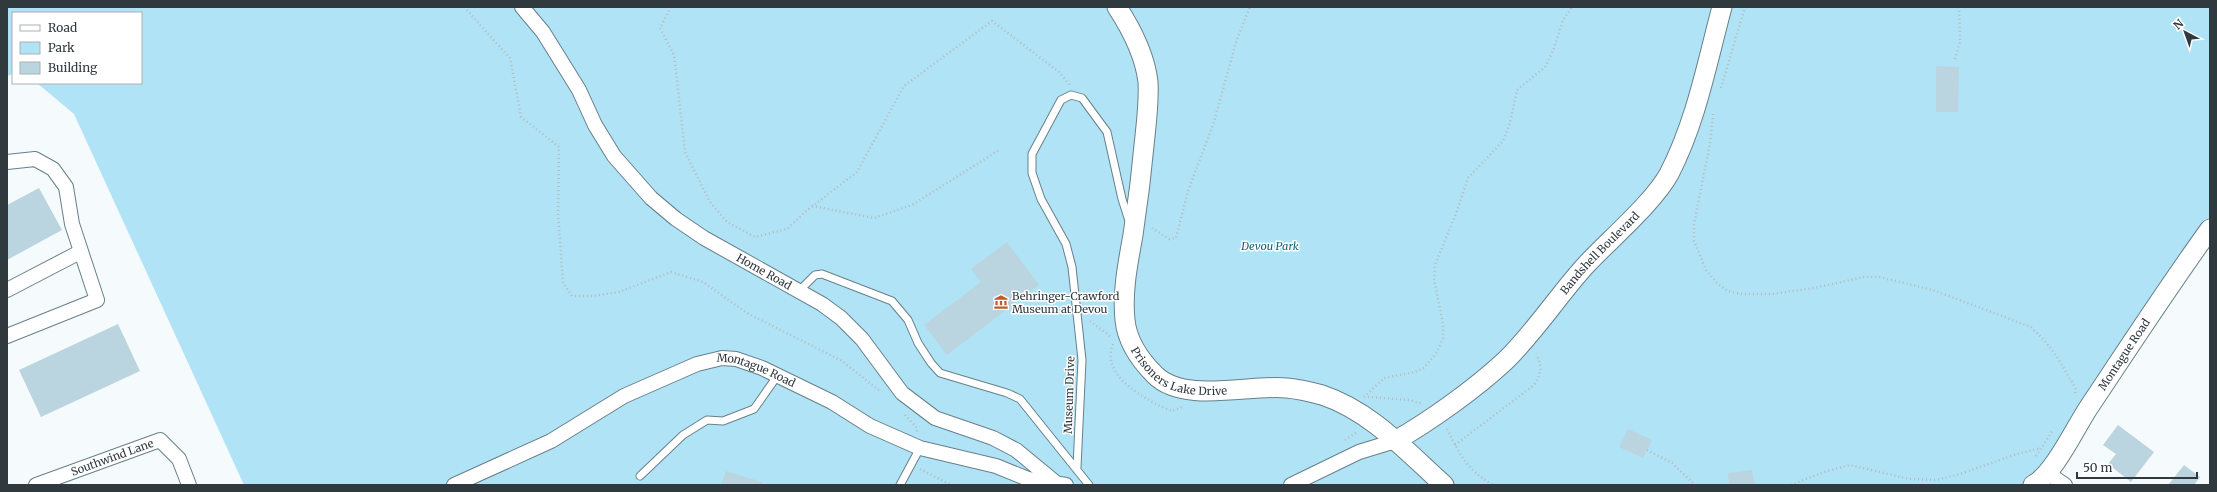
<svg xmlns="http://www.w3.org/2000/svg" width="2217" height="492" font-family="Merriweather,serif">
<rect width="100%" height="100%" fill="#f5fafc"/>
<path fill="#b0e3f6" d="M7,7H2210V229L2049,473L2065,485H244L74,114L37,83H141V13H13V74L7,76Z"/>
<path fill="#bad5df" d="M1936,66L1959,67L1958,112H1936Z
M39,188L62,230L7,260V205Z
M1007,242L1039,285L947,355L924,325L981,282L971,269Z
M118,324L140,371L41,417L19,370Z
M2118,425L2154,452L2131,482L2108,464L2116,454L2103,445Z
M1628,429L1652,440L1643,458L1619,447Z
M2184,465L2200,477L2194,485H2168Z
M1752,470L1755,485H1729L1728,473Z
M726,471L762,482V485H721Z"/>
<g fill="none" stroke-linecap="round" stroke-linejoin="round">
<defs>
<path id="lane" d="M799,291L815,275L822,274L892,301L908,320L918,343L931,363L940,373L1007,393L1020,399L1089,485
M1077,467L1082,360L1072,267L1066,244L1041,199L1032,173V154L1061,100L1071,95L1082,98L1107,132L1122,199L1129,221
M640,476L683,435L707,420L723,421L754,409L778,375
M900,485L920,448"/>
<g id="street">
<path id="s1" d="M522,7L543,32L579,90L595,125L614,156L651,198L676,219L704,238L822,304L841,318L862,339L902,393L935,418L993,438L1016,450L1056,483"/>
<path d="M7,162L35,159L53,169L66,187L72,224L97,300L7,336"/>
<path d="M7,290L80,252"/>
<path d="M2049,474L2065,485"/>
<path id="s2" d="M36,485L160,440L179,459L189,485"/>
<path id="s3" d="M454,485L551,441L624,396L697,364L722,358L736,359L762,368L832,402L870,426L920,448L996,466L1028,479L1066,485"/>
<path d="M1291,485L1359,452L1395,441"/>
</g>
<g id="secondary">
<path id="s4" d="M1117,7C1132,30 1145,55 1148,82C1149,99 1147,118 1145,136C1142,169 1138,202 1133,235C1128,263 1122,291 1125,320C1127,341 1140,360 1155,375C1184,404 1250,384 1287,388C1298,389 1311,392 1322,395C1371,411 1407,452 1444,485"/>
<path id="s5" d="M1395,441C1430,421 1475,389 1505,361C1535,332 1557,297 1585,266C1609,240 1653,203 1669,174C1696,122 1707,63 1722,7"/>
<path id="s6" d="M2033,485C2054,474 2075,428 2089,407C2129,347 2168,287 2210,229"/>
</g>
</defs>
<use href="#lane" stroke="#678089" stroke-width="9"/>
<use href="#street" stroke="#678089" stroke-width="16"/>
<use href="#secondary" stroke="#678089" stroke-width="21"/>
<path stroke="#b4babd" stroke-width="2.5" stroke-dasharray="1 3" stroke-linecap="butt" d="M464,7L510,58L521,117L559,147L558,214L563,283L572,296H592L619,292L671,272L703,282L747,313L842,361L881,392
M671,7L660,28L674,55L685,152L710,202L727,222L755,237L787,229L805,212L857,172L904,86L992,21L1059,72L1070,85
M1955,59L1960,42L1959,7
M1721,88L1745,7
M1713,114L1710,144L1694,224V241L1706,270L1718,284L1728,291L1741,294H1772L1814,288L1864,277H1879L1933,290L2031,327L2045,341L2057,357L2076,389L2075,395
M812,206L874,218L912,205L999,150
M1152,228L1169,239L1176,238L1188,191L1213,125L1237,39L1250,7
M1090,321L1110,336
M1113,344C1099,377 1150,402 1172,411L1182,407
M1364,397L1384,378L1415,372L1424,368L1437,352L1443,338V324L1434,279L1435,265L1457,211L1468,178L1503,141L1510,123L1517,90L1545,67L1553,51L1563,20L1572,7
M1368,397L1409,400L1423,404
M905,415L917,428V432
M1447,429C1461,456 1465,468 1493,485
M1345,440L1357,432
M1455,445L1534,385C1542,373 1542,367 1536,354
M1647,450L1672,463L1695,485
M2036,456L2053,430
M920,469L951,485
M1791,485L1824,472L1850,465L1909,479L1936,480L1960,474L2014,455L2041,448"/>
<use href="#lane" stroke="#fff" stroke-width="7"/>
<use href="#street" stroke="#fff" stroke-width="14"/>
<use href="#secondary" stroke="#fff" stroke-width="19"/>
</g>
<defs>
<symbol id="museum-bare" viewBox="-9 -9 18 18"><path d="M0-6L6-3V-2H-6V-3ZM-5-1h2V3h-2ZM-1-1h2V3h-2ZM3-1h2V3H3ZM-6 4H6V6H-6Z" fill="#c15b2c" stroke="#fff" stroke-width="2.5" paint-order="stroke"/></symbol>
</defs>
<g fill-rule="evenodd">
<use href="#museum-bare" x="991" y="292" width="20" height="20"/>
</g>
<g text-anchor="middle" stroke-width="3" stroke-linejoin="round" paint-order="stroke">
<g font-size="11" font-style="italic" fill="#0b5f76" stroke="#fff">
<text x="1270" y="250">Devou Park</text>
</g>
<g font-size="11" fill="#2f393e" stroke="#fff">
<text dy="4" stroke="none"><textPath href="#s5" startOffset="280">Bandshell Boulevard</textPath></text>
<text dy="4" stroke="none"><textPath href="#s1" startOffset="367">Home Road</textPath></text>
<text dy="4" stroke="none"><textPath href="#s6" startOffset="160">Montague Road</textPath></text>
<text dy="4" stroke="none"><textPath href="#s4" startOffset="406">Prisoners Lake Drive</textPath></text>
<text dy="4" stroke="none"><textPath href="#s3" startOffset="334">Montague Road</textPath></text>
<text transform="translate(1069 395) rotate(-88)" y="4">Museum Drive</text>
<text dy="4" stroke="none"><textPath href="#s2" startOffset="81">Southwind Lane</textPath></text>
</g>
<g font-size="11" fill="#2f393e" stroke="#fff" text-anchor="start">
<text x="1012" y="300">Behringer-Crawford<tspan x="1012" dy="13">Museum at Devou</tspan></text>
</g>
</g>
<rect width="2217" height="492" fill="none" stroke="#2f393e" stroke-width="16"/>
<rect x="12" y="12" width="130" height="72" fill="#ffffff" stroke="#acb0b2"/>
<rect x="20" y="25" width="20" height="6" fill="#ffffff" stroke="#acb0b2"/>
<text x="48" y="32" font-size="12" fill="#2f393e">Road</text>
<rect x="20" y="42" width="20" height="12" fill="#b0e3f6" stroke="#acb0b2"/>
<text x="48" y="52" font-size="12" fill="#2f393e">Park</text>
<rect x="20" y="62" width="20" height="12" fill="#bad5df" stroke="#acb0b2"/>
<text x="48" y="72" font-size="12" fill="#2f393e">Building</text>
<g transform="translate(2185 32) rotate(319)" stroke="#ffffff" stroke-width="3" paint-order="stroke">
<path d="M0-3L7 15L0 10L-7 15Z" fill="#2f393e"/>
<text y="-6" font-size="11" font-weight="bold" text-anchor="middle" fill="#2f393e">N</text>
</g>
<path d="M2077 472v6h120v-6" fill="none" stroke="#2f393e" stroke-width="2"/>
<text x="2083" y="472" font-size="12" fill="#2f393e" stroke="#ffffff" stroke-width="3" paint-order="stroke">50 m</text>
</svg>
